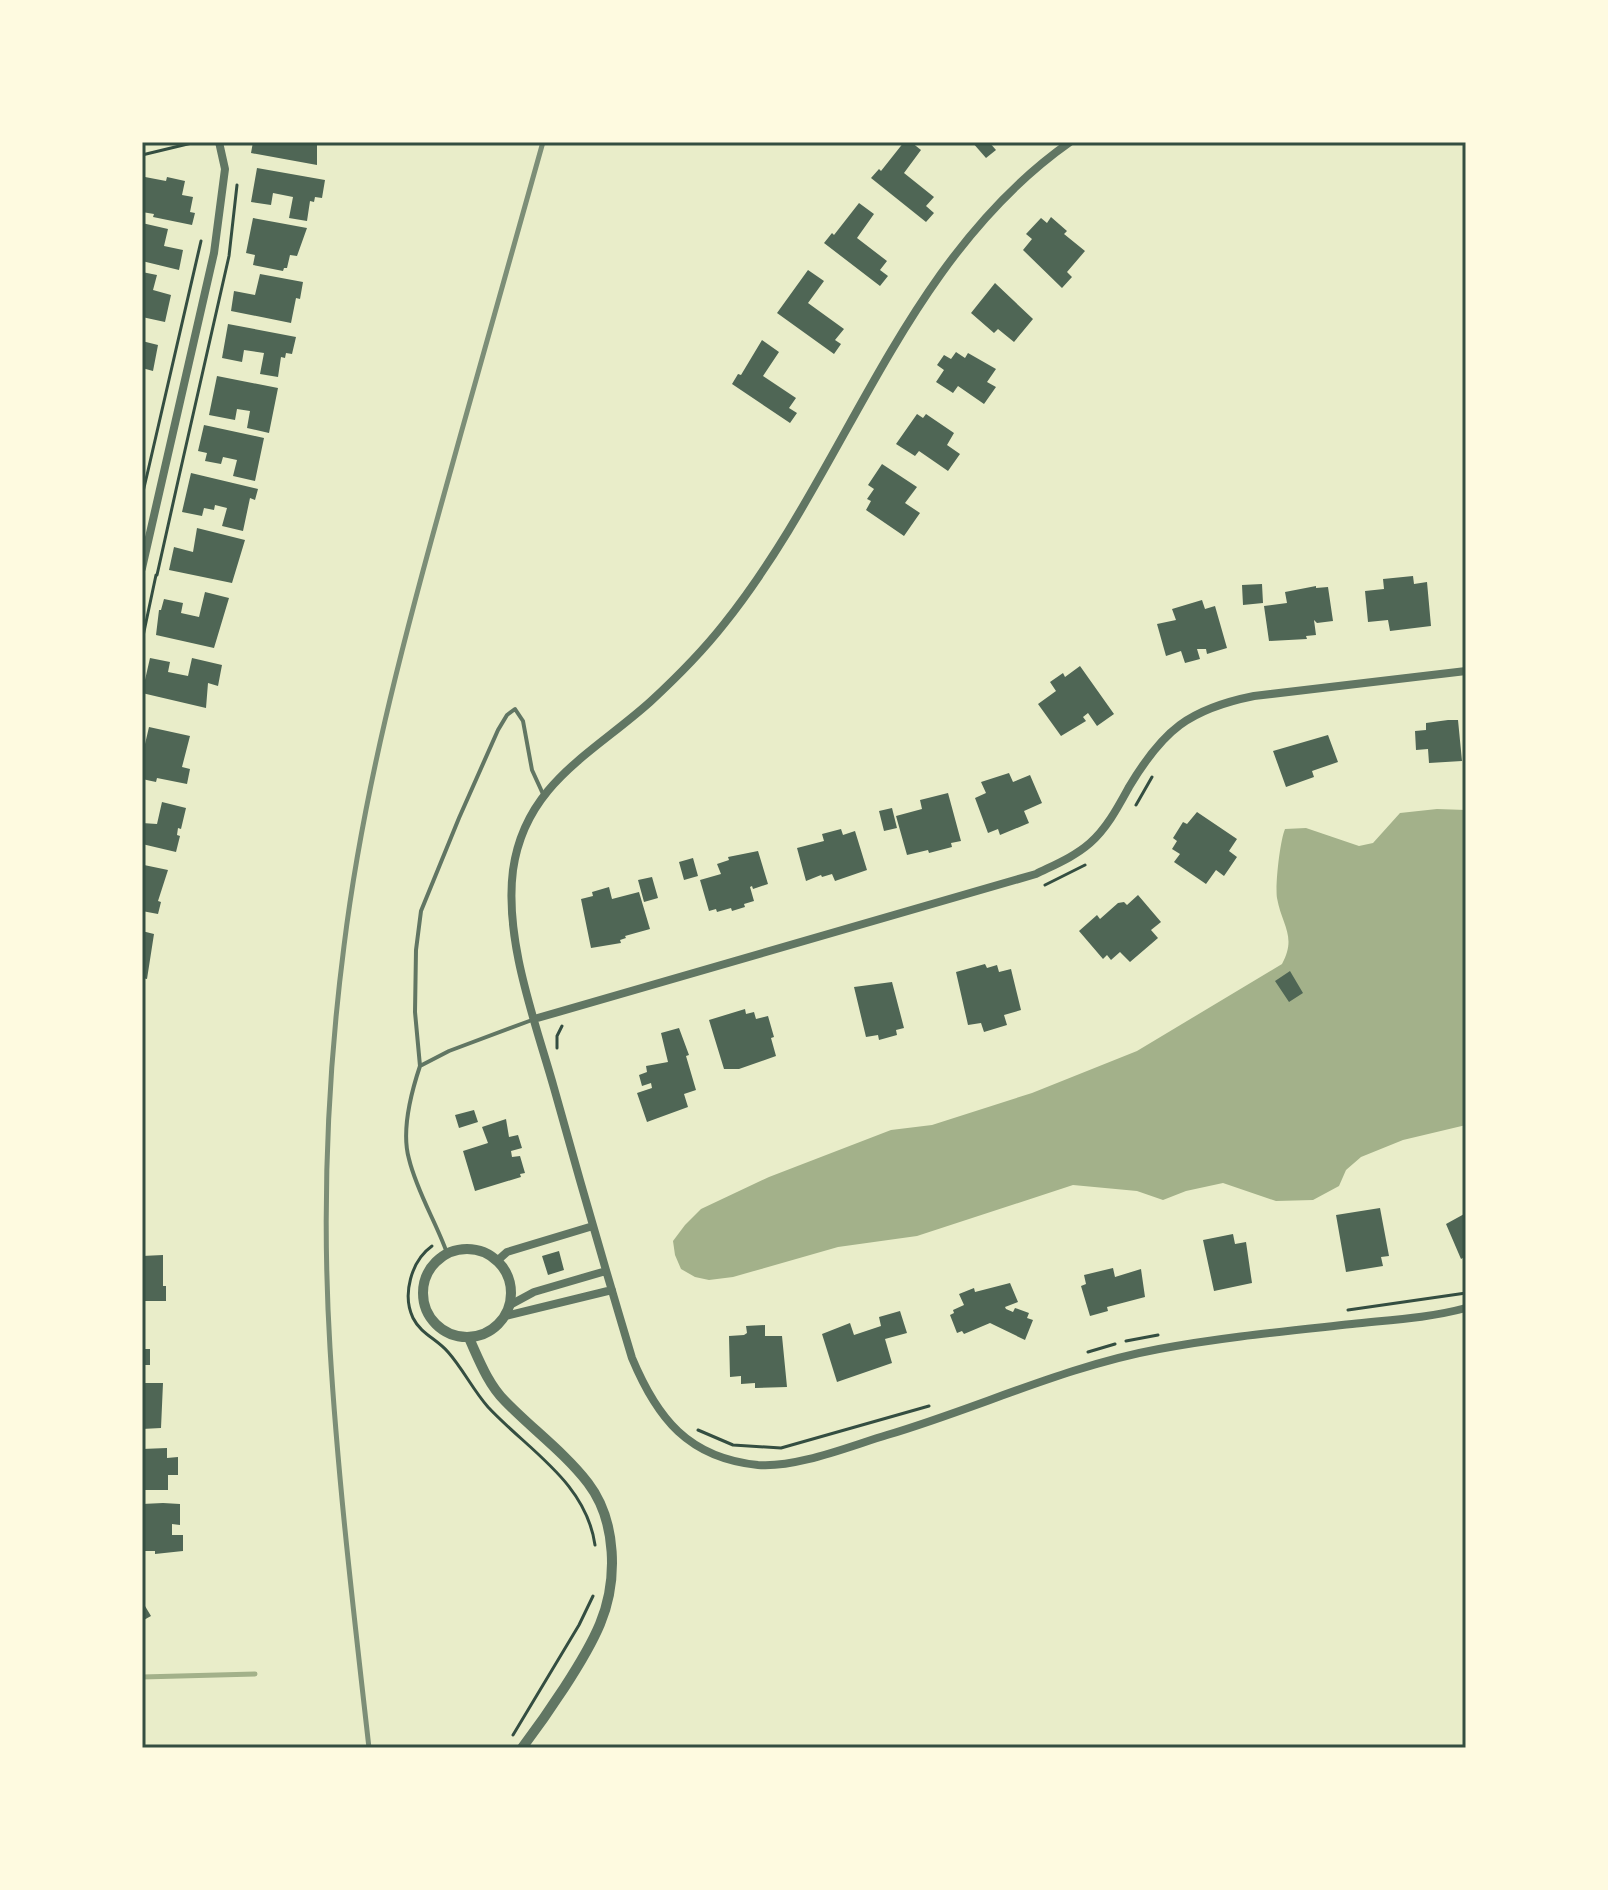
<svg xmlns="http://www.w3.org/2000/svg" width="1608" height="1890" font-family="Figtree,sans-serif">
<rect width="100%" height="100%" fill="#e9edc9"/>
<path fill="#a3b18a" d="M1437,809L1466,810V1125L1403,1140L1361,1157L1346,1170L1339,1186L1313,1200L1276,1201L1223,1183L1186,1191L1163,1200L1137,1191L1073,1185L917,1236L838,1247L733,1277L709,1280L695,1277L681,1269L675,1255L673,1241L685,1225L701,1209L769,1177L891,1130L932,1125L1032,1093L1137,1051L1282,964C1297,936 1282,926 1277,898C1275,885 1280,841 1285,829L1306,828L1359,846L1373,843L1400,813Z"/>
<g fill="none" stroke-linecap="round" stroke-linejoin="round">
<path stroke="#a3b18a" stroke-width="5" d="M142,1677L255,1674"/>
</g>
<path fill="#4f6655" d="M253,142H317V165L251,153Z
M904,142H911L921,150L904,173L934,197L926,206L934,213L926,222L871,178L879,169L881,171Z
M972,142H989L996,150L986,158Z
M257,168L325,180L322,198L315,197L314,202L310,201L307,221L289,218L293,197L273,193L271,205L251,202Z
M145,177L166,181L167,177L185,181L182,195L193,197L190,212L195,213L192,225L153,217L154,214L142,212Z
M859,203L874,214L857,238L887,261L880,270L888,276L880,286L824,243L832,233L834,235Z
M1051,217L1067,231L1064,234L1085,251L1067,272L1072,277L1062,288L1023,250L1032,239L1026,234L1041,218L1047,223Z
M253,218L307,228L297,256L290,255L287,268H284L283,271L253,265L255,255L246,253Z
M142,223L168,229L164,246L183,250L179,270L142,261Z
M808,270L824,281L808,303L844,329L835,340L841,344L834,354L777,313Z
M142,272L157,275L153,290L171,295L165,322L142,317Z
M260,274L303,282L300,299L296,298L291,323L231,311L234,291L255,295Z
M995,283L1033,319L1014,342L998,329L994,333L971,313Z
M228,324L296,337L292,354L286,353L285,358L281,357L278,377L260,374L264,353L244,350L242,362L222,358Z
M762,340L779,352L763,376L796,398L789,408L797,413L790,423L732,384L738,374L741,375Z
M142,341L158,345L153,371L142,368Z
M956,352L965,358L968,353L996,369L987,382L996,387L984,404L958,386L953,393L936,382L944,370L937,365L944,355L951,359Z
M217,376L278,388L269,433L247,428L250,411L237,409L235,420L209,415Z
M917,414L923,418L926,414L954,433L947,445L960,454L948,471L919,451L915,456L896,444Z
M204,425L264,438L255,481L233,476L237,460L223,457L221,464L205,461L207,453L198,451Z
M882,464L917,487L905,503L920,513L904,536L866,510L871,501L867,499L874,489L868,485Z
M191,473L258,489L255,500L250,498L243,531L222,526L227,508L215,505L214,510L204,508L202,516L182,512Z
M197,528L245,540L232,583L169,570L174,547L193,552Z
M1413,576L1414,584L1427,582L1431,626L1390,631L1388,620L1368,622L1365,591L1384,589L1383,579Z
M1262,584L1263,603L1243,605L1242,585Z
M1316,586V588L1328,587L1333,621L1317,623L1314,620L1316,635L1306,636L1307,639L1269,641L1264,606L1287,603L1285,592Z
M205,592L229,598L214,648L156,635L159,610H161L164,599L183,603L181,613L199,617Z
M1202,600L1205,609L1215,606L1227,648L1207,654L1206,649H1197L1200,659L1185,663L1181,651L1166,656L1157,624L1176,620L1172,609Z
M150,658L170,662L168,672L188,676L192,658L222,665L218,686L208,683L206,708L142,693Z
M1080,666L1114,714L1097,726L1088,713L1083,717L1086,721L1061,736L1038,704L1056,691L1050,682L1063,673L1065,677Z
M1448,720H1458L1462,761L1429,763L1428,749L1416,750L1415,731L1426,730V723Z
M149,727L190,736L182,767L190,769L187,784L157,778L156,782L142,779V743L145,744Z
M1328,735L1338,762L1312,771L1314,777L1286,787L1273,751Z
M1009,773L1013,782L1030,775L1042,803L1024,811L1029,823L1000,835L998,829L988,833L975,798L986,793L981,782Z
M948,793L961,841L951,843L952,847L929,853L928,850L907,855L896,816L922,809L920,800Z
M162,802L186,808L181,829L178,828L177,835L180,836L176,852L142,844V823L157,824Z
M892,808L897,828L884,831L879,811Z
M1197,812L1237,839L1229,851L1237,857L1224,876L1216,870L1206,884L1174,862L1180,854L1172,849L1177,841L1173,838L1183,822L1187,824Z
M841,829L843,835L855,831L867,870L835,881L832,874L822,877L821,875L806,881L797,848L824,841L822,834Z
M758,851L768,884L753,889L752,886L750,887L754,901L744,904L745,907L732,911L731,908L717,912L716,909L709,911L700,880L721,874L717,864L729,860L728,857Z
M693,858L698,876L684,880L679,862Z
M144,865L168,870L158,901L161,902L158,914L142,911Z
M652,877L658,898L644,902L638,880Z
M609,887L612,899L639,892L650,929L625,936L626,938L620,940L621,943L591,948L581,899L593,896L592,892Z
M1138,895L1161,922L1151,930L1158,938L1130,962L1120,952L1111,960L1107,955L1103,959L1079,931L1097,915L1100,919L1118,903L1124,902L1127,905Z
M142,931L154,934L147,979L142,978Z
M985,964L987,968L997,965L999,972L1011,969L1021,1010L1004,1015L1007,1025L984,1032L981,1023L968,1025L956,972Z
M1290,971L1303,993L1289,1002L1275,981Z
M892,982L904,1028L896,1030L897,1035L879,1040L878,1035L866,1037L854,987Z
M745,1009L746,1014L754,1012L756,1019L768,1016L774,1037L771,1038L776,1056L739,1069H724L709,1020Z
M679,1028L689,1055L686,1056L696,1090L684,1094L688,1107L647,1122L637,1093L652,1088L651,1083L642,1086L639,1075L647,1072L646,1066L668,1062L661,1033Z
M474,1110L478,1122L459,1128L455,1115Z
M506,1119L509,1137L518,1135L522,1148L511,1151L512,1157L520,1156L525,1173L520,1174L521,1177L475,1191L463,1151L488,1143L482,1127Z
M1380,1208L1389,1256L1381,1257L1383,1266L1346,1272L1336,1215Z
M1466,1213V1256L1461,1259L1446,1224Z
M1233,1234L1235,1244L1246,1242L1252,1283L1214,1291L1203,1240Z
M559,1251L564,1270L548,1275L542,1256Z
M163,1255V1286H166V1301H142V1256Z
M1113,1268L1115,1277L1141,1269L1145,1297L1107,1307L1108,1311L1090,1316L1081,1286L1086,1284L1084,1275Z
M1010,1283L1018,1302L1005,1307L1006,1309L1013,1312L1015,1308L1029,1313L1027,1318L1033,1320L1025,1340L990,1323L964,1334L962,1331L957,1333L950,1315L954,1313L953,1310L964,1305L959,1294L974,1288L975,1292Z
M900,1311L907,1333L885,1339L892,1363L837,1382L822,1334L850,1323L854,1335L881,1326L879,1317Z
M765,1325V1336H782L787,1387L755,1388V1383L741,1384V1376L730,1377L729,1336L744,1335L747,1333L746,1326Z
M142,1349H150V1365H142Z
M142,1383H163L161,1428L142,1429Z
M167,1448V1458L178,1457V1475H168V1490H142V1449Z
M163,1503L180,1504V1525L172,1524V1535H183V1551L155,1554V1551H142V1504Z
M142,1601L151,1616L142,1621Z"/>
<g fill="none" stroke-linecap="round" stroke-linejoin="round">
<path stroke="#344e41" stroke-width="3" d="M142,155L196,142
M147,475L201,241
M178,481L229,256L237,185
M142,496L147,475
M157,575L178,481
M142,641L156,575
M1136,805L1152,777
M1045,885L1085,865
M557,1048V1036L562,1026
M432,1246C411,1261 402,1295 413,1318C421,1334 437,1339 448,1352C463,1369 473,1390 488,1407C528,1450 586,1482 595,1545
M1348,1310L1466,1293
M1126,1341L1158,1335
M1088,1352L1115,1344
M698,1430L733,1445L781,1448L929,1406
M513,1735L579,1625L593,1596"/>
<path stroke="#617663" stroke-width="4" d="M420,1066L415,1012L416,950L421,911L459,818L498,730L507,715L515,709L523,721L532,770L543,794
M447,1253C436,1222 417,1192 409,1159C401,1131 411,1093 420,1066L449,1051L532,1020"/>
<path stroke="#617663" stroke-width="8" d="M1070,142C902,260 848,469 724,624C702,652 676,678 650,702C592,754 525,784 513,870C504,940 535,1021 554,1088C579,1178 605,1268 632,1358C657,1418 688,1458 758,1465C797,1468 850,1446 887,1435C978,1408 1066,1366 1159,1349C1223,1337 1288,1331 1352,1324C1389,1320 1429,1318 1466,1308
M142,568L214,253L225,169L219,142
M534,1019L1036,874C1054,865 1074,857 1090,843C1107,828 1118,807 1129,787C1163,730 1189,709 1254,696L1466,671
M497,1261L507,1252L593,1226
M510,1305L534,1292L606,1271
M505,1316L612,1290"/>
<path stroke="#617663" stroke-width="10" d="M423 1293a44 44 0 1 1 88 0a44 44 0 1 1-88 0Z
M469,1338C479,1360 488,1384 505,1401C532,1429 564,1452 588,1483C617,1521 618,1581 600,1624C585,1660 546,1716 522,1748"/>
<path stroke="#7c8e77" stroke-width="5" d="M369,1748C354,1615 338,1481 330,1348C322,1215 327,1078 344,946C363,793 402,645 443,498C476,379 510,260 543,142"/>
</g>
<rect width="1608" height="1890" fill="none" stroke="#fefae0" stroke-width="288"/>
<rect x="144" y="144" width="1320" height="1602" fill="none" stroke="#344e41" stroke-width="3"/>
</svg>
